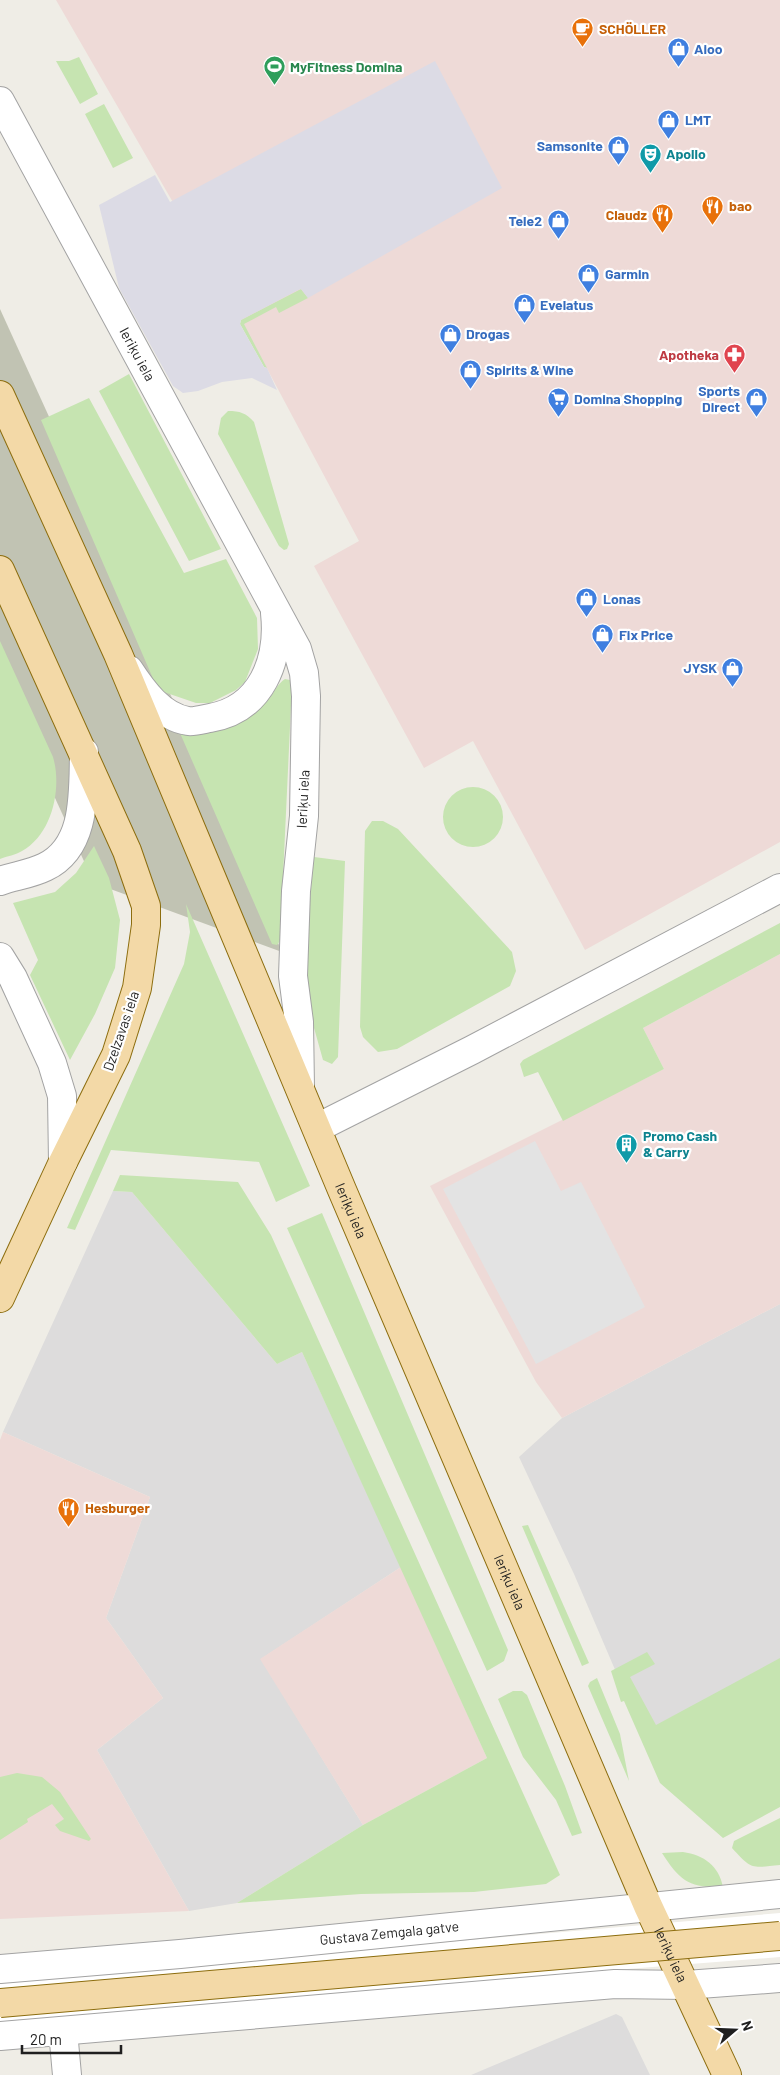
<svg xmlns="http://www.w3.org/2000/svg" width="780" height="2075" font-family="Barlow,sans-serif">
<rect width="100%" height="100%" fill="#efede6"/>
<path fill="#dddcdc" d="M113,1191L132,1192L277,1364L302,1352L401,1567L261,1659L363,1825L237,1903L189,1911L97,1750L163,1698L106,1618L150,1497L3,1432Z
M780,1304V1804L661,1777L574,1574L519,1457L562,1418Z
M616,2014L622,2017L650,2075H471Z"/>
<path fill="#eedad7" d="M56,0H780V842L585,950L473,741L424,768L314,566L359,541L241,320Z
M780,954V1304L562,1418L536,1382L430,1186L664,1069L643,1028Z
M3,1432L150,1497L106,1618L163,1698L97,1750L189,1911L0,1919V1440Z
M401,1567L487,1758L363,1825L260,1659Z"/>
<path fill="#c1c3b3" d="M0,309L71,465L282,952L94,883L0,678Z"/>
<path fill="#c6e4b1" d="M79,57L98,94L80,104L56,61H69Z
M104,104L133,158L113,168L85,114Z
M301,289L308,298L279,313L276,307L244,324L267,368L264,367L240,324L241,320Z
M129,374L221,549L189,561L99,391Z
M89,398L184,573L226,559L257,618L258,649L245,682L236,690L210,703H196L158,690L41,420Z
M228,411C240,411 246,413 254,422L289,544L287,549L284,550L279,546L218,434L221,418Z
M0,641L53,757C62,787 53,834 22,851C16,855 7,856 0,859Z
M285,679L290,680L292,684L280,941L277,945L272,944L180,733C214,735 245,726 268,700C274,693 277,684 285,679Z
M443 817a30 30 0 1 1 60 0a30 30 0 1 1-60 0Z
M372,821H383L398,829L512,952L516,971L510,986L397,1049L378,1052L363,1037L360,1027L365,831Z
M94,846L109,878L120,920L115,968L95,1014L70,1060L30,975L38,960L13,903L55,892L76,873Z
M314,857L345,861L338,1057L332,1064L323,1060L309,1010L303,974Z
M186,904L310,1186L276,1202L259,1162L111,1150L75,1230L67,1228L184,964L190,932Z
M780,923V954L643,1028L664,1069L563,1121L538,1072L524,1077L520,1064L523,1060Z
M120,1175L238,1182L271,1235L560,1875L546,1884L474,1892L361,1894L237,1903L363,1825L487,1758L302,1352L277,1364L132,1192L113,1191Z
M322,1213L508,1650L504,1661L487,1671L287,1228Z
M528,1525L589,1663L582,1666L522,1526Z
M647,1652L655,1664L630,1677L656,1725L780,1658V1807L723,1838L660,1783L624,1701L621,1702L611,1671Z
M597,1678L620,1734L629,1781L588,1686L590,1682Z
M513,1691H522L527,1695L565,1786L582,1833L572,1836L556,1800L523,1757L498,1699Z
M17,1773L42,1777L60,1792L91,1839L89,1841L60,1831L55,1825L64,1819L52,1804L27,1819L28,1822L0,1840V1777Z
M780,1818V1865C751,1868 752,1870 732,1848L734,1841Z
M683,1852C704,1855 719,1866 723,1887C689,1888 680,1881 662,1853Z"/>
<path fill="#e3e3e3" d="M535,1141L561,1191L581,1182L645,1307L536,1364L443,1189Z"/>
<path fill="#dcdbe5" d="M435,61L502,188L308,298L301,289L298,290L241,320L240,324L264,367L267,368L277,390L252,378L222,382L198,391L183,393L173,386L119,288L99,205L155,175L170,202Z"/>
<path fill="#fff" d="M780,1913V1957L525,1977L0,2024V1981Z"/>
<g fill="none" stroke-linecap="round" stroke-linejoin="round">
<defs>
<g id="minor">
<path id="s1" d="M0,101L297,649L304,673L306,696L304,816L296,891L293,976L299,1022L300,1088"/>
<path d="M129,670C142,690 161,717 188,721C194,722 204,719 210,718C262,709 280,660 275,613"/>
<path d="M0,957L13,978L52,1063L62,1096L63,1162"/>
<path d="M317,1128L472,1050L780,888"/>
<path id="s2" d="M0,1969L180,1954L780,1894"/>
<path d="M63,2031L67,2075"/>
<path d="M0,2036L615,1984L686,1985L780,1978"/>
</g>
<path id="tertiary" d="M0,881C14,876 31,874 45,867C87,847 83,792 84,752"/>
<g id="primary">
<path id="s3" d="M0,395L118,654L342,1190L648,1906L727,2075"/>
<path d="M0,570L127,851L146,906V925L137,988L116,1055L63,1162L0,1298"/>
</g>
</defs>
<use href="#minor" stroke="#a3a3a3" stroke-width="30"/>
<use href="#tertiary" stroke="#a3a3a3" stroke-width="30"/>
<use href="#primary" stroke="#8c6d0e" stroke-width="30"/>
<use href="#minor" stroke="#fff" stroke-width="28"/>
<use href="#tertiary" stroke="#fff" stroke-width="28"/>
<use href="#primary" stroke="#f3d9a7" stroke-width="28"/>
<defs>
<path id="primary-bridge" d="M0,2003L780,1936"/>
</defs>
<use href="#primary-bridge" stroke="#8c6d0e" stroke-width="30" stroke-linecap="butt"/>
<use href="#primary-bridge" stroke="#f3d9a7" stroke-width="28"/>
</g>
<defs>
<symbol id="cafe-pin" viewBox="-11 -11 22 30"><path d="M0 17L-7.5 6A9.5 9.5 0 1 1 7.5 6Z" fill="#e8710a" stroke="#fff"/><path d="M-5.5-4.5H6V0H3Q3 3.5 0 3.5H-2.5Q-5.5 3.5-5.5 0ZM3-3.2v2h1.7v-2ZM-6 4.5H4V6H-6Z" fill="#fff"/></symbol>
<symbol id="shop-pin" viewBox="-11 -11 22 30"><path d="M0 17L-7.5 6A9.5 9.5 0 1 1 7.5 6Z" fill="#3f7fe0" stroke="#fff"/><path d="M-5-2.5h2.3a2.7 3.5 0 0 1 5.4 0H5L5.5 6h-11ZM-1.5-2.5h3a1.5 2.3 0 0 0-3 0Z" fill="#fff"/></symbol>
<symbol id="stadium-pin" viewBox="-11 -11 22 30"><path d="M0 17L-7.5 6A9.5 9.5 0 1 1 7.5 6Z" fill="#2e9e5b" stroke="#fff"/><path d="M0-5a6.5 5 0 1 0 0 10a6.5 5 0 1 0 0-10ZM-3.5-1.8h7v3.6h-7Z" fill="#fff"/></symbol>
<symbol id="theatre-pin" viewBox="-11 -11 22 30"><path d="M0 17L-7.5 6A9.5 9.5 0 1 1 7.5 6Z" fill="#0f9aa8" stroke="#fff"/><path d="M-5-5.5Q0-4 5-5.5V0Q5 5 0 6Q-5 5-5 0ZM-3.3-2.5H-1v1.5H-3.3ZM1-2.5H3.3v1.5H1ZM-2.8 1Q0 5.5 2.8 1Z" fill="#fff"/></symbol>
<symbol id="restaurant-pin" viewBox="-11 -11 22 30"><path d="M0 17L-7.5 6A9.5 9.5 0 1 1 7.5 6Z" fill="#e8710a" stroke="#fff"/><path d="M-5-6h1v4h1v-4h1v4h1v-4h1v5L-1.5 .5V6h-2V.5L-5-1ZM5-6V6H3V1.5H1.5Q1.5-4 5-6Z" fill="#fff"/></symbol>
<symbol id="pharmacy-pin" viewBox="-11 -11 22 30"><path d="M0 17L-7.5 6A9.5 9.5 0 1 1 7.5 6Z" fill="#e0444e" stroke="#fff"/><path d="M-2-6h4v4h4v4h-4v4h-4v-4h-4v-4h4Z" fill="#fff"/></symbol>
<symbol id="supermarket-pin" viewBox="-11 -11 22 30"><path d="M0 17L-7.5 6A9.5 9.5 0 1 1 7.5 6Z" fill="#3f7fe0" stroke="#fff"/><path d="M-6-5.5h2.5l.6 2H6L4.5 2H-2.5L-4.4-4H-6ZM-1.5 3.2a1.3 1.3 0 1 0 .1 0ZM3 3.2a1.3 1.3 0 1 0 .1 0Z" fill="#fff"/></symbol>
<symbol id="building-pin" viewBox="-11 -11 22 30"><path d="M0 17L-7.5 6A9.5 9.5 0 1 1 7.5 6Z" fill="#0f9aa8" stroke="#fff"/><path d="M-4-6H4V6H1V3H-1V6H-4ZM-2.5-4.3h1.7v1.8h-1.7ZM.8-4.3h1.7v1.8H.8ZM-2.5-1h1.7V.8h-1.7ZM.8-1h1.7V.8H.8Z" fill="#fff"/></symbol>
</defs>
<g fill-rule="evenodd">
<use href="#cafe-pin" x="570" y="16" width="25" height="34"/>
<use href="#shop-pin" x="666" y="36" width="25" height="34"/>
<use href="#stadium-pin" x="262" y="54" width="25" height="34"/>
<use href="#shop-pin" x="656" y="108" width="25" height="34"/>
<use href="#shop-pin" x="606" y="134" width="25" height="34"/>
<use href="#theatre-pin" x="638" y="142" width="25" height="34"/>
<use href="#restaurant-pin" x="700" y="194" width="25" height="34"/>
<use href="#restaurant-pin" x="650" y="202" width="25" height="34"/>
<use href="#shop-pin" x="546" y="208" width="25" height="34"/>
<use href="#shop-pin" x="576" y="262" width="25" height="34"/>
<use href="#shop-pin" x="512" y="292" width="25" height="34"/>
<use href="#shop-pin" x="438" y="322" width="25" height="34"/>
<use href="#pharmacy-pin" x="722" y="342" width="25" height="34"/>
<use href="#shop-pin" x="458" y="358" width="25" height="34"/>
<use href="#supermarket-pin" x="546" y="386" width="25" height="34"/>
<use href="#shop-pin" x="744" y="386" width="25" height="34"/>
<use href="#shop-pin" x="574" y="586" width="25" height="34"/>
<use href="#shop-pin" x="590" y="622" width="25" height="34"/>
<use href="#shop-pin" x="720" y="656" width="25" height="34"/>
<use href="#building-pin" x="614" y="1132" width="25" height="34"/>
<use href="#restaurant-pin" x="56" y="1496" width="25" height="34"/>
</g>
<g text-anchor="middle" stroke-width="4.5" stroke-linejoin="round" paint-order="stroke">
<g font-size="14" font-weight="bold" fill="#c56008" stroke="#fff" text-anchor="start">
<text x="599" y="34">SCHÖLLER</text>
<text x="729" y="211">bao</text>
<text x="647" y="220" text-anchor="end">Claudz</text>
<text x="85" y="1513">Hesburger</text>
</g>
<g font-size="14" font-weight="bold" fill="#366cbe" stroke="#fff" text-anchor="start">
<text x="694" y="54">Aioo</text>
<text x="685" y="125">LMT</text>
<text x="603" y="151" text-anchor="end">Samsonite</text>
<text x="542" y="226" text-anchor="end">Tele2</text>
<text x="605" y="279">Garmin</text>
<text x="540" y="310">Evelatus</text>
<text x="466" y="339">Drogas</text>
<text x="486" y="375">Spirits &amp; Wine</text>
<text x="740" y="396" text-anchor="end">Sports<tspan x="740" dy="16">Direct</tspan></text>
<text x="574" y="404">Domina Shopping</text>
<text x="603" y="604">Lonas</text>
<text x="619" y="640">Fix Price</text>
<text x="717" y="673" text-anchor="end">JYSK</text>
</g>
<g font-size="14" font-weight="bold" fill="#27864d" stroke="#fff" text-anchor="start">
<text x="290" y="72">MyFitness Domina</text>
</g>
<g font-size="14" font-weight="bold" fill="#0d838f" stroke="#fff" text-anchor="start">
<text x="666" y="159">Apollo</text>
<text x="643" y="1141">Promo Cash<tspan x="643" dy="16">&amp; Carry</tspan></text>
</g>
<g font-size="14" fill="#1f1f1f" stroke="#fff">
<text dy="5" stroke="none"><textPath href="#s1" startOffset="288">Ieriķu iela</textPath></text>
<text transform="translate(303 799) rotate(-87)" y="5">Ieriķu iela</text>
<text transform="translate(121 1031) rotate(-71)" y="5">Dzelzavas iela</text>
<text dy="5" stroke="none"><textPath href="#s3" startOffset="888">Ieriķu iela</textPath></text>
<text dy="5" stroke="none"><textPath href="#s3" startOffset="1292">Ieriķu iela</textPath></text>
<text dy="5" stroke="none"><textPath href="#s2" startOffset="391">Gustava Zemgala gatve</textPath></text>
<text dy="5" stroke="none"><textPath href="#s3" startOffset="1698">Ieriķu iela</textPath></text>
</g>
<g font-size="14" font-weight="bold" fill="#be3a42" stroke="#fff" text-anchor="end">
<text x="719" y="360">Apotheka</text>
</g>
</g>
<g transform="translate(735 2030) rotate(71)" stroke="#ffffff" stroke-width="4" paint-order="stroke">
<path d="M0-4L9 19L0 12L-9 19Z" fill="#1f1f1f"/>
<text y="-8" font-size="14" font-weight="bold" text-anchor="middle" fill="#1f1f1f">N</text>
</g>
<path d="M22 2045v8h99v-8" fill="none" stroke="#1f1f1f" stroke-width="2.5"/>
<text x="30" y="2045" font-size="15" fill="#1f1f1f" stroke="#ffffff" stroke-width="4" paint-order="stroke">20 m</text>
</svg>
